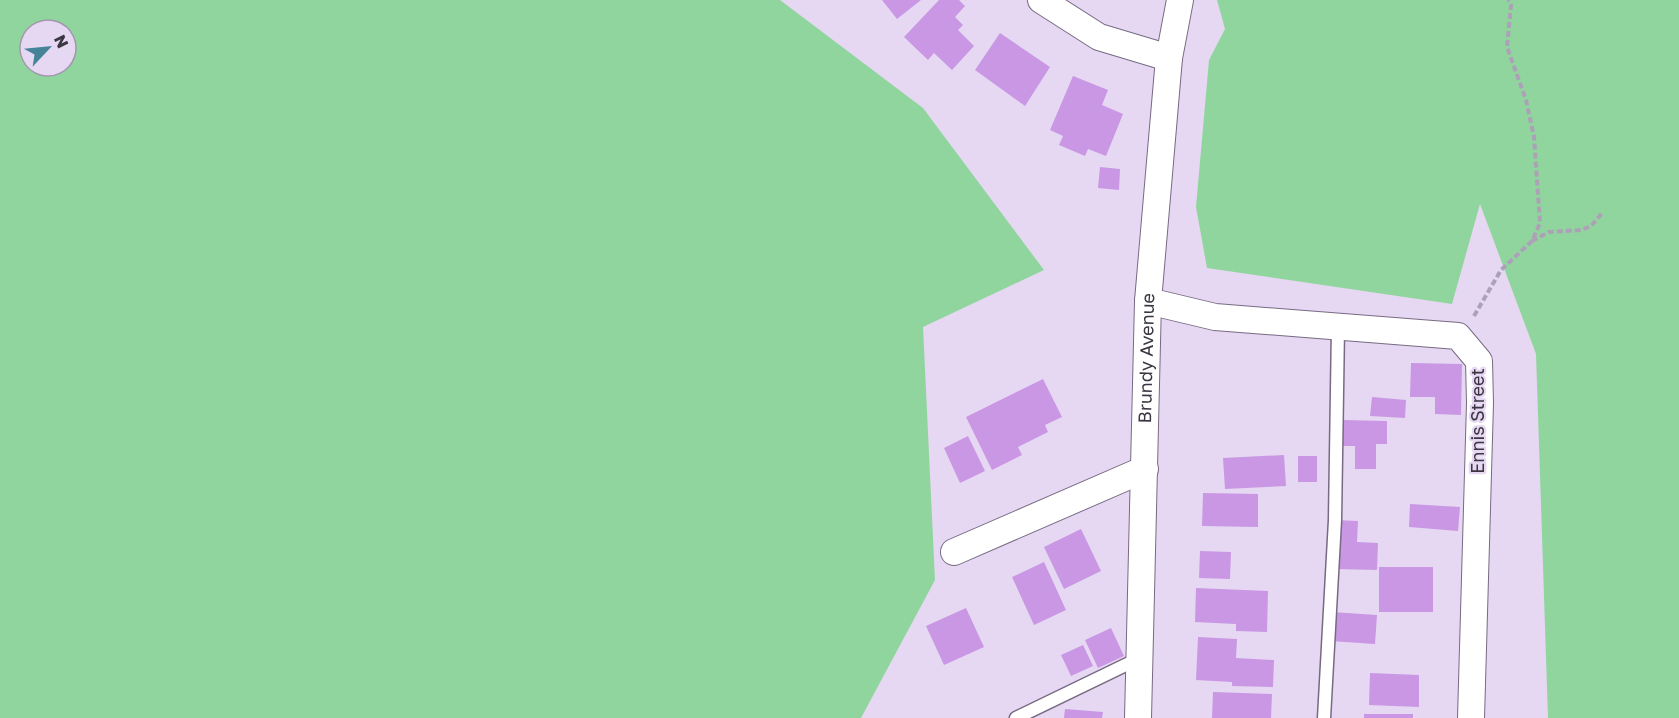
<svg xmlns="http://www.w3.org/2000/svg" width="1679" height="718" font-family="'Golos Text',sans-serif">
<rect width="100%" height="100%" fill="#e6d8f3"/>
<path fill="#91d59e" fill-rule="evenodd" d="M0,0H780L923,108L1044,270L923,327L935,580L861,718H0ZM30,30H66V66H30Z
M1217,0H1679V718H1548L1536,354L1480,204L1452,304L1207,268L1196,207L1209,60L1225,29Z"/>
<path fill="#c997e3" d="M882,0H921L897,19Z
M939,0H959L965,6L955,17L963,25L958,30L974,46L952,70L934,53L928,60L904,37Z
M1000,33L1050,67L1025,106L975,70Z
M1073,76L1108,90L1102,105L1123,114L1106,156L1088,149L1085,156L1059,145L1063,136L1050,130Z
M1100,167L1120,169L1119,190L1098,188Z
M1411,363L1462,364L1461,415L1435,414V397H1410Z
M1043,379L1062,417L1045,425L1048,432L1018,447L1022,455L992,470L966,417Z
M1372,397L1406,400L1405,418L1370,416Z
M1343,420L1387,421V444H1376V469H1355V446H1343Z
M968,436L985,471L960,483L944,448Z
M1284,455L1286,486L1225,489L1223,458Z
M1298,456H1317V482H1298Z
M1203,493L1258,494V527L1202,526Z
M1410,504L1460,507L1458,531L1409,527Z
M1335,520L1358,521L1357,542L1378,543L1377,570L1334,569Z
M1081,529L1101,571L1064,589L1044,547Z
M1200,551L1231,552L1230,579L1199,578Z
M1044,562L1066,610L1034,625L1012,577Z
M1379,567H1433V612H1379Z
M1196,588L1268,591L1267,632L1236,631V624L1195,622Z
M966,608L984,647L944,665L926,626Z
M1332,612L1377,615L1375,644L1330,641Z
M1111,628L1124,656L1098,668L1085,640Z
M1198,637L1237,639L1236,658L1274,660L1273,687L1232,686V682L1196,680Z
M1083,645L1093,666L1071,676L1061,655Z
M1370,673L1419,675V707L1369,705Z
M1213,692L1272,694L1271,718H1212Z
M1065,709L1103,712L1102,718H1064Z
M1364,714H1413V718H1364Z"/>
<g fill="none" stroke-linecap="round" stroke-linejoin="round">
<defs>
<path id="service" d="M1016,718L1140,658
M1324,718L1335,520L1338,327"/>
<g id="minor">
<path d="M1041,0L1099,37L1169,58"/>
<path d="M1148,301L1215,317L1458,336L1479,361L1480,403L1471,718"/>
<path d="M954,552L1145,469"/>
<path id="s1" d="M1138,718L1148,301L1169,58L1180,0"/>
</g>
</defs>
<use href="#service" stroke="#776a82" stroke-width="15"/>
<use href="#minor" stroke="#776a82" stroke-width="28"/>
<path stroke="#aca1b7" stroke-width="4" stroke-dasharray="6 3" stroke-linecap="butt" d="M1532,241L1549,232L1581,230L1591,226L1603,212
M1474,316L1501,270L1532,241L1540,223L1534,137L1526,100L1507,47L1511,5L1508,0"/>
<use href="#service" stroke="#fff" stroke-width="12"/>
<use href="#minor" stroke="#fff" stroke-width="26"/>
</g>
<g text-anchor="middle" stroke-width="4.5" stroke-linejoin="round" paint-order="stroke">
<g font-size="18" fill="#3b3641" stroke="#e6d8f3">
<text dy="6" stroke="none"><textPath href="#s1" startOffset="360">Brundy Avenue</textPath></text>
<text transform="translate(1478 421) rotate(-90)" y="6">Ennis Street</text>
</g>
</g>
<g transform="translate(48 48) rotate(64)"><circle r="28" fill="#e6d8f3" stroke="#a297ac" stroke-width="1.5"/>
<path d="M0-4.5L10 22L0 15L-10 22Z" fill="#458398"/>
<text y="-9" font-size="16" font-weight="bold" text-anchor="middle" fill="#3b3641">N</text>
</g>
</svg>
